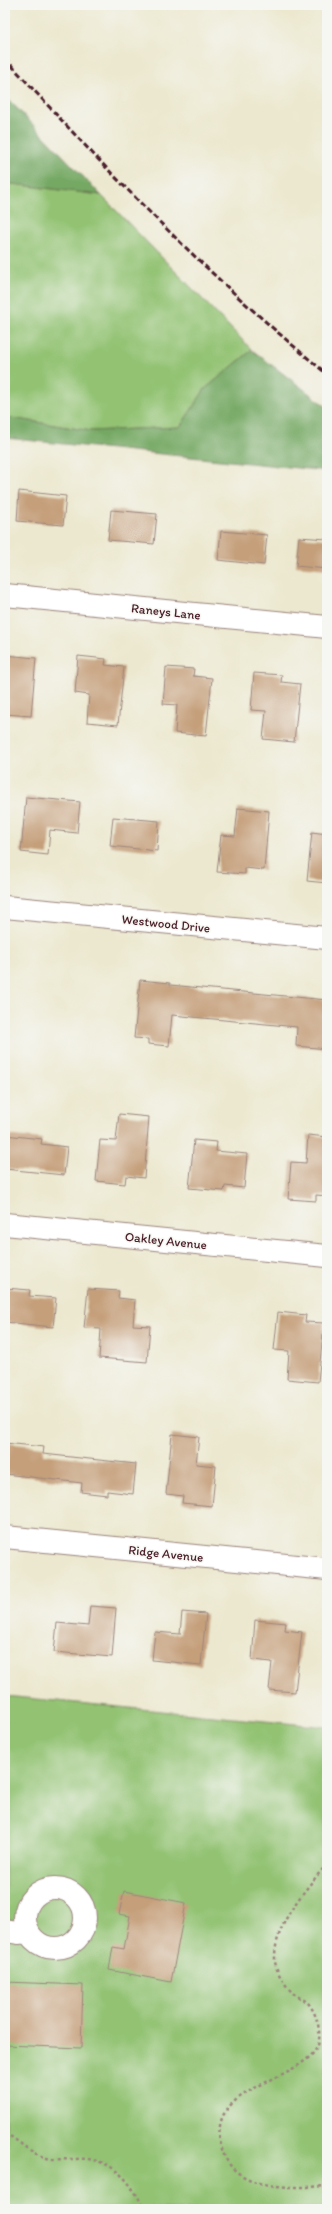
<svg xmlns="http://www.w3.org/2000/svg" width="332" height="2214" font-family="Itim,sans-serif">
<rect width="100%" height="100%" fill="#f6f6f2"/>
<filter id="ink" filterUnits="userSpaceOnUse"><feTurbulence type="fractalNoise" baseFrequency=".025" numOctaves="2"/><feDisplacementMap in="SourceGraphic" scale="8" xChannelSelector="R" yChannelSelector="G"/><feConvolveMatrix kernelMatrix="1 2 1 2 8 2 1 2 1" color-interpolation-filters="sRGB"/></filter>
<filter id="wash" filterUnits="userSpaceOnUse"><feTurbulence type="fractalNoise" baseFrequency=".012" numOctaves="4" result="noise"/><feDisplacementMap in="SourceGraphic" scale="16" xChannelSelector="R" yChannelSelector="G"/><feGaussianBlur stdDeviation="0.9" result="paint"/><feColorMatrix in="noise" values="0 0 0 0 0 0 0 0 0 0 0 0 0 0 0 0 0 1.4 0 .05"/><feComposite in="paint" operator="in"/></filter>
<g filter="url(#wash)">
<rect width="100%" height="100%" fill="#ece8cf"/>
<path fill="#92c272" stroke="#6e704e" d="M5,183L101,195L252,350L205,389L180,427L91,431L5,417Z
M5,1696L327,1727V2209H5Z"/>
<path fill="#75a864" stroke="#606448" d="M5,95L8,99L101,195L5,183Z
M252,350L327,407V471L5,438V417L91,431L180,427L205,389Z"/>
<g id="blocks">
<path fill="#c59f7a" d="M19,491L66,496L63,525L17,521Z
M111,510L157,514L154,544L108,540Z
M221,531L267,535L264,565L218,560Z
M299,537L327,539V569L296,566Z
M5,655L36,658L31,716L5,714Z
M78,656L106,659L105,665L124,667L118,725L87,722L89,695L75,693Z
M166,667L194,669L193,676L212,678L206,736L175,733L177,705L163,704Z
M254,673L282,675L281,682L300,684L294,742L263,739L266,711L251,710Z
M26,797L80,802L77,833L50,830L48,855L21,852Z
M238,808L269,811L264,870L245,868V874L217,872L221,835L235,836Z
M113,817L159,821L157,851L110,846Z
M312,832L327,834V883L307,881Z
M140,980L170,983V985L327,1000V1049L296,1046L297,1027L172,1015L169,1046L148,1044V1039L134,1038Z
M119,1114L149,1117L144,1178L126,1176L125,1184L96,1181L100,1140L116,1141Z
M5,1135L42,1139L41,1144L67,1147L64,1175L5,1169Z
M308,1135L327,1137V1196L316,1195V1201L288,1199L291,1162L306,1163Z
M194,1140L217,1142L216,1151L247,1154L244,1188L225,1186L224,1191L189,1188Z
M5,1288L30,1290L29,1296L56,1298L53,1327L5,1322Z
M88,1289L119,1291L118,1298L135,1300L133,1325L150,1326L147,1362L99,1358L101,1329L84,1328Z
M278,1312L306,1315L305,1322L324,1323L318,1382L287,1379L289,1351L274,1350Z
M172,1434L199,1437L196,1464L216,1466L212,1506L182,1503L183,1496L166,1494Z
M5,1443L44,1447L43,1454L136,1464L133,1494L107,1491V1495L81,1492L82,1483L5,1474Z
M90,1606L116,1608L112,1657L54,1652L57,1623L88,1626Z
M182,1612L206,1614L201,1665L152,1660L155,1632L180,1634Z
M255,1620L286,1623L285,1630L302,1632L295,1692L269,1690L272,1662L252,1660Z
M124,1891L186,1903L171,1982L109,1970L113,1947L124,1949L130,1916L119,1914Z
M5,1982L83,1985L81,2048L5,2045Z"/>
</g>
</g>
<g filter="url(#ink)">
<use href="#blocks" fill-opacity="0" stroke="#9b847d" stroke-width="1"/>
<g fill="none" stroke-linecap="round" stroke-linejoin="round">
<defs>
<path id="minor" d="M5,595L327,627
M5,907L327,938
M5,1224L327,1256
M5,1537L327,1569
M25 1918a30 30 0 1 1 60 0a30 30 0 1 1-60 0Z
M5,1931L18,1933L28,1932"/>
</defs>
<use href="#minor" stroke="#9b847d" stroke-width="24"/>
<path stroke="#9b847d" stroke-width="2.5" stroke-dasharray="3 3" stroke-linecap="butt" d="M327,1864C306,1889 275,1923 275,1957C274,1970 285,1986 294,1994C298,1997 303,1999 307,2002C316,2011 322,2032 318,2045C307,2074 237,2084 223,2116C218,2126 219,2139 222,2149C234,2192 292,2188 327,2186
M5,2133C19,2141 31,2154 47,2158C59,2161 74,2158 87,2159C116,2162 133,2185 144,2209"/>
<use href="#minor" stroke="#fff" stroke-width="22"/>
<path stroke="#4a1f2b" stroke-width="3" stroke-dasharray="6 3" stroke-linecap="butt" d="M5,58C105,170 211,279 327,374"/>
</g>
</g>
<g text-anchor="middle" stroke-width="3" stroke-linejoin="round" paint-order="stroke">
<g font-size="13" fill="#4a1f2b" stroke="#f6f6f2">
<text transform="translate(166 611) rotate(6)" y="5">Raneys Lane</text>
<text transform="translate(166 923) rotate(6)" y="5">Westwood Drive</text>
<text transform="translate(166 1240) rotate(6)" y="5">Oakley Avenue</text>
<text transform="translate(166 1553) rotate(6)" y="5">Ridge Avenue</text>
</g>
</g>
<rect width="332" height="2214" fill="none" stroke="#f6f6f2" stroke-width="20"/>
</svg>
